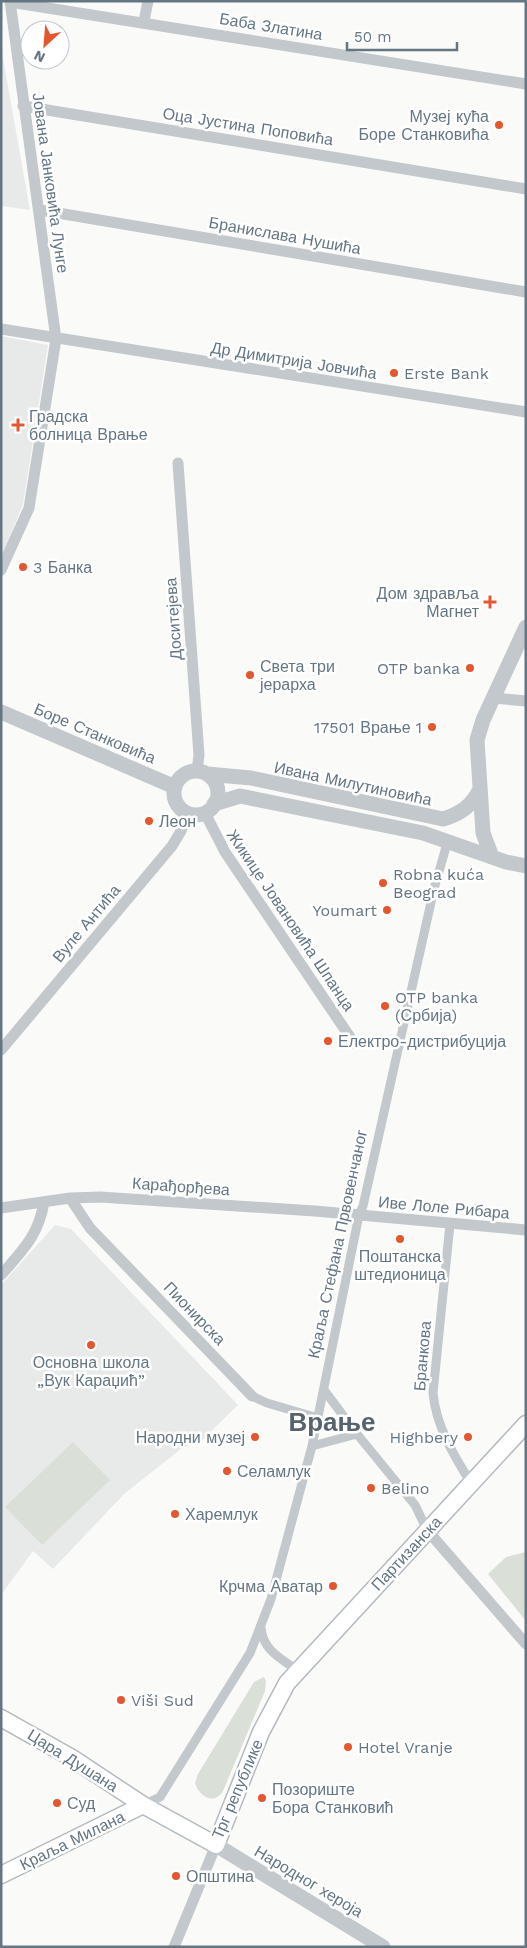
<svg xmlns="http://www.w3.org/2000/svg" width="527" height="1948" font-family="'Work Sans',sans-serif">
<rect width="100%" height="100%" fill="#fafaf8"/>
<path fill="#e8e9e9" d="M1,47L30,210L1,206Z
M1,336L48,345L23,504L1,558Z
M55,1225L71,1229L238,1405L200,1442L182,1448L124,1494L53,1569L33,1551L1,1595V1285Z"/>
<path fill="#dadfd7" d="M73,1442L110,1480L42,1545L5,1507Z
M526,1552V1621L488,1574L506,1557Z
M264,1677L266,1681L265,1691L223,1791C214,1806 199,1796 195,1783L198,1774L254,1682Z"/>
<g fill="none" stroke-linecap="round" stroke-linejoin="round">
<defs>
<path id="secondary" d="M1,1718L72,1758L143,1805L216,1845L261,1732L287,1683L526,1424
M1,1875L143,1805"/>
</defs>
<use href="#secondary" stroke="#b3babf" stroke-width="19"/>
<path stroke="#c3c8cc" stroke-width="9" d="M450,1224L433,1393C436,1426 454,1456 471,1483
M324,1390L357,1434L415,1505L427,1530
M252,1396L267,1403L318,1418
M312,1446L357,1434
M261,1628C263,1650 280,1658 297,1670
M143,1805L160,1797L250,1653L271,1599L312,1446L359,1215L363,1206L434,889L448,840"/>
<path stroke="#c3c8cc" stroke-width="11" d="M10,2L526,84
M144,21L148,1
M23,106L526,189
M40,210L526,292
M1,329L526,412
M178,463L199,755L197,771
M1,570L29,508L56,339L10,1
M493,698L526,701
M205,813L225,852L354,1043
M1,1050L172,846L181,831L187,813
M70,1198L90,1228L252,1396
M1,1208L70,1198L100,1197L315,1211L526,1230
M1,1275C22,1251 39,1235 44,1202
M427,1530L526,1644
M174,1947L216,1845"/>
<path stroke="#c3c8cc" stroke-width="15" d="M1,712L175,787
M174 793a22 22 0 1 1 44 0a22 22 0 1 1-44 0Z
M207,774L251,778L443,819C460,814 472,806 480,789
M214,804L240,796L423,833L506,862L526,866
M492,857L483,833L477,740L483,720L526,627
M216,1845L383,1947"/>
<use href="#secondary" stroke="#fff" stroke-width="16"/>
</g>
<g fill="#e4572e" stroke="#fff" stroke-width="2">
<circle cx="499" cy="125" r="5"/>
<circle cx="394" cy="373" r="5"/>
<path d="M15.5 417.5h5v5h5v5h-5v5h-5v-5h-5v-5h5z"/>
<circle cx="23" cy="567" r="5"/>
<path d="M487.5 594.5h5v5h5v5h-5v5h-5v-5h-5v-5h5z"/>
<circle cx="470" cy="668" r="5"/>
<circle cx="250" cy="675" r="5"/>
<circle cx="432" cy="727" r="5"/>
<circle cx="149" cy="821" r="5"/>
<circle cx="383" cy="883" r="5"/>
<circle cx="387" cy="910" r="5"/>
<circle cx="385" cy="1006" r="5"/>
<circle cx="328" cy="1041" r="5"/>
<circle cx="400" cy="1239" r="5"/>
<circle cx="91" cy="1345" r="5"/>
<circle cx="255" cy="1437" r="5"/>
<circle cx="468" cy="1437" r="5"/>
<circle cx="227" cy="1471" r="5"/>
<circle cx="371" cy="1488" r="5"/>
<circle cx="175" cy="1514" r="5"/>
<circle cx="333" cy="1586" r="5"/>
<circle cx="121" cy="1700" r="5"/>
<circle cx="348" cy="1747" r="5"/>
<circle cx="262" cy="1798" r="5"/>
<circle cx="57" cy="1803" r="5"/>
<circle cx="176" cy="1876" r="5"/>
</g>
<g text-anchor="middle" stroke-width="5" stroke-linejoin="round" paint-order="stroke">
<g font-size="16" fill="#657683" stroke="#fff">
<text transform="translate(271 26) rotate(9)" y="6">Баба Златина</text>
<text transform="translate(248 126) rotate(9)" y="6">Оца Јустина Поповића</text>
<text transform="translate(51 183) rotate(82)" y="6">Јована Јанковића Лунге</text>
<text transform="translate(285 235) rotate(10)" y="6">Бранислава Нушића</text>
<text transform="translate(294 360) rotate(9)" y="6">Др Димитрија Јовчића</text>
<text transform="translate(173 619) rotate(-94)" y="6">Доситејева</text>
<text transform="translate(95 733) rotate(23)" y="6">Боре Станковића</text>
<text transform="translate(353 783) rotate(12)" y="6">Ивана Милутиновића</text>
<text transform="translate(291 920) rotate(56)" y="6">Жикице Јовановића Шпанца</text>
<text transform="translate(86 923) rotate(-50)" y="6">Вуле Антића</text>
<text transform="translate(181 1186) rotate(4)" y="6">Карађорђева</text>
<text transform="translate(444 1207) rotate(5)" y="6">Иве Лоле Рибара</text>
<text transform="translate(337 1244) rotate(-78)" y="6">Краља Стефана Првовенчаног</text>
<text transform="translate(195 1313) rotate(46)" y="6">Пионирска</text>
<text transform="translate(422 1356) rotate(-85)" y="6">Бранкова</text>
<text transform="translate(406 1553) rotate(-47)" y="6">Партизанска</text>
<text transform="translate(73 1760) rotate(32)" y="6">Цара Душана</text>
<text transform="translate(237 1789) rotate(-67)" y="6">Трг републике</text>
<text transform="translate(72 1840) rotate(-26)" y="6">Краља Милана</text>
<text transform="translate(309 1881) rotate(31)" y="6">Народног хероја</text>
</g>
<g font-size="16" fill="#657683" stroke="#fff" text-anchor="start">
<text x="489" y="122" text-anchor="end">Музеј кућа<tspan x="489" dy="18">Боре Станковића</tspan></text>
<text x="404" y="379">Erste Bank</text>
<text x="29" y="422">Градска<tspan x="29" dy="18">болница Врање</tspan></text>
<text x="33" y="573">3 Банка</text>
<text x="479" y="599" text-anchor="end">Дом здравља<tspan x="479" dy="18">Магнет</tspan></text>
<text x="260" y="672">Света три<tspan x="260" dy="18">јерарха</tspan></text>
<text x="460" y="674" text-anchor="end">OTP banka</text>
<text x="422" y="733" text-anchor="end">17501 Врање 1</text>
<text x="159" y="827">Леон</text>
<text x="393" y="880">Robna kuća<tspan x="393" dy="18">Beograd</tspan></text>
<text x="377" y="916" text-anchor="end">Youmart</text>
<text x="395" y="1003">OTP banka<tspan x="395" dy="18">(Србија)</tspan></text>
<text x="338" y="1047">Електро-дистрибуција</text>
<text x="400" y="1262" text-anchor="middle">Поштанска<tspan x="400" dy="18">штедионица</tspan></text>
<text x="91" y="1368" text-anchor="middle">Основна школа<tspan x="91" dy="18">„Вук Караџић”</tspan></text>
<text x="245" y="1443" text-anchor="end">Народни музеј</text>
<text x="458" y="1443" text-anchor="end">Highbery</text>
<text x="237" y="1477">Селамлук</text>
<text x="381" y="1494">Belino</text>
<text x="185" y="1520">Харемлук</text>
<text x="323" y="1592" text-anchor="end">Крчма Аватар</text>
<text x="131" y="1706">Viši Sud</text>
<text x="358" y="1753">Hotel Vranje</text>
<text x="272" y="1795">Позориште<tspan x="272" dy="18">Бора Станковић</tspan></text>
<text x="67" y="1809">Суд</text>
<text x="186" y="1882">Општина</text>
</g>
<g font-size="26" font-weight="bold" fill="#57646e" stroke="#fff">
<text x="332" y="1431">Врање</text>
</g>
</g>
<rect width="527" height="1948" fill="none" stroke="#657683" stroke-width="5"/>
<g transform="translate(45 45) rotate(206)"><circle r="24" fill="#ffffff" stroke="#c1c8cd"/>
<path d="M0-4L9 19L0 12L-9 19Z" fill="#e4572e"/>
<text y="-8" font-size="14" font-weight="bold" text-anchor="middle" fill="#657683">N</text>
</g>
<path d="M347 42v8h110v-8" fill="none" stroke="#657683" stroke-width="2.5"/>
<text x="354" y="42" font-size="15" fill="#657683" stroke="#ffffff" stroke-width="4" paint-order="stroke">50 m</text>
</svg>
